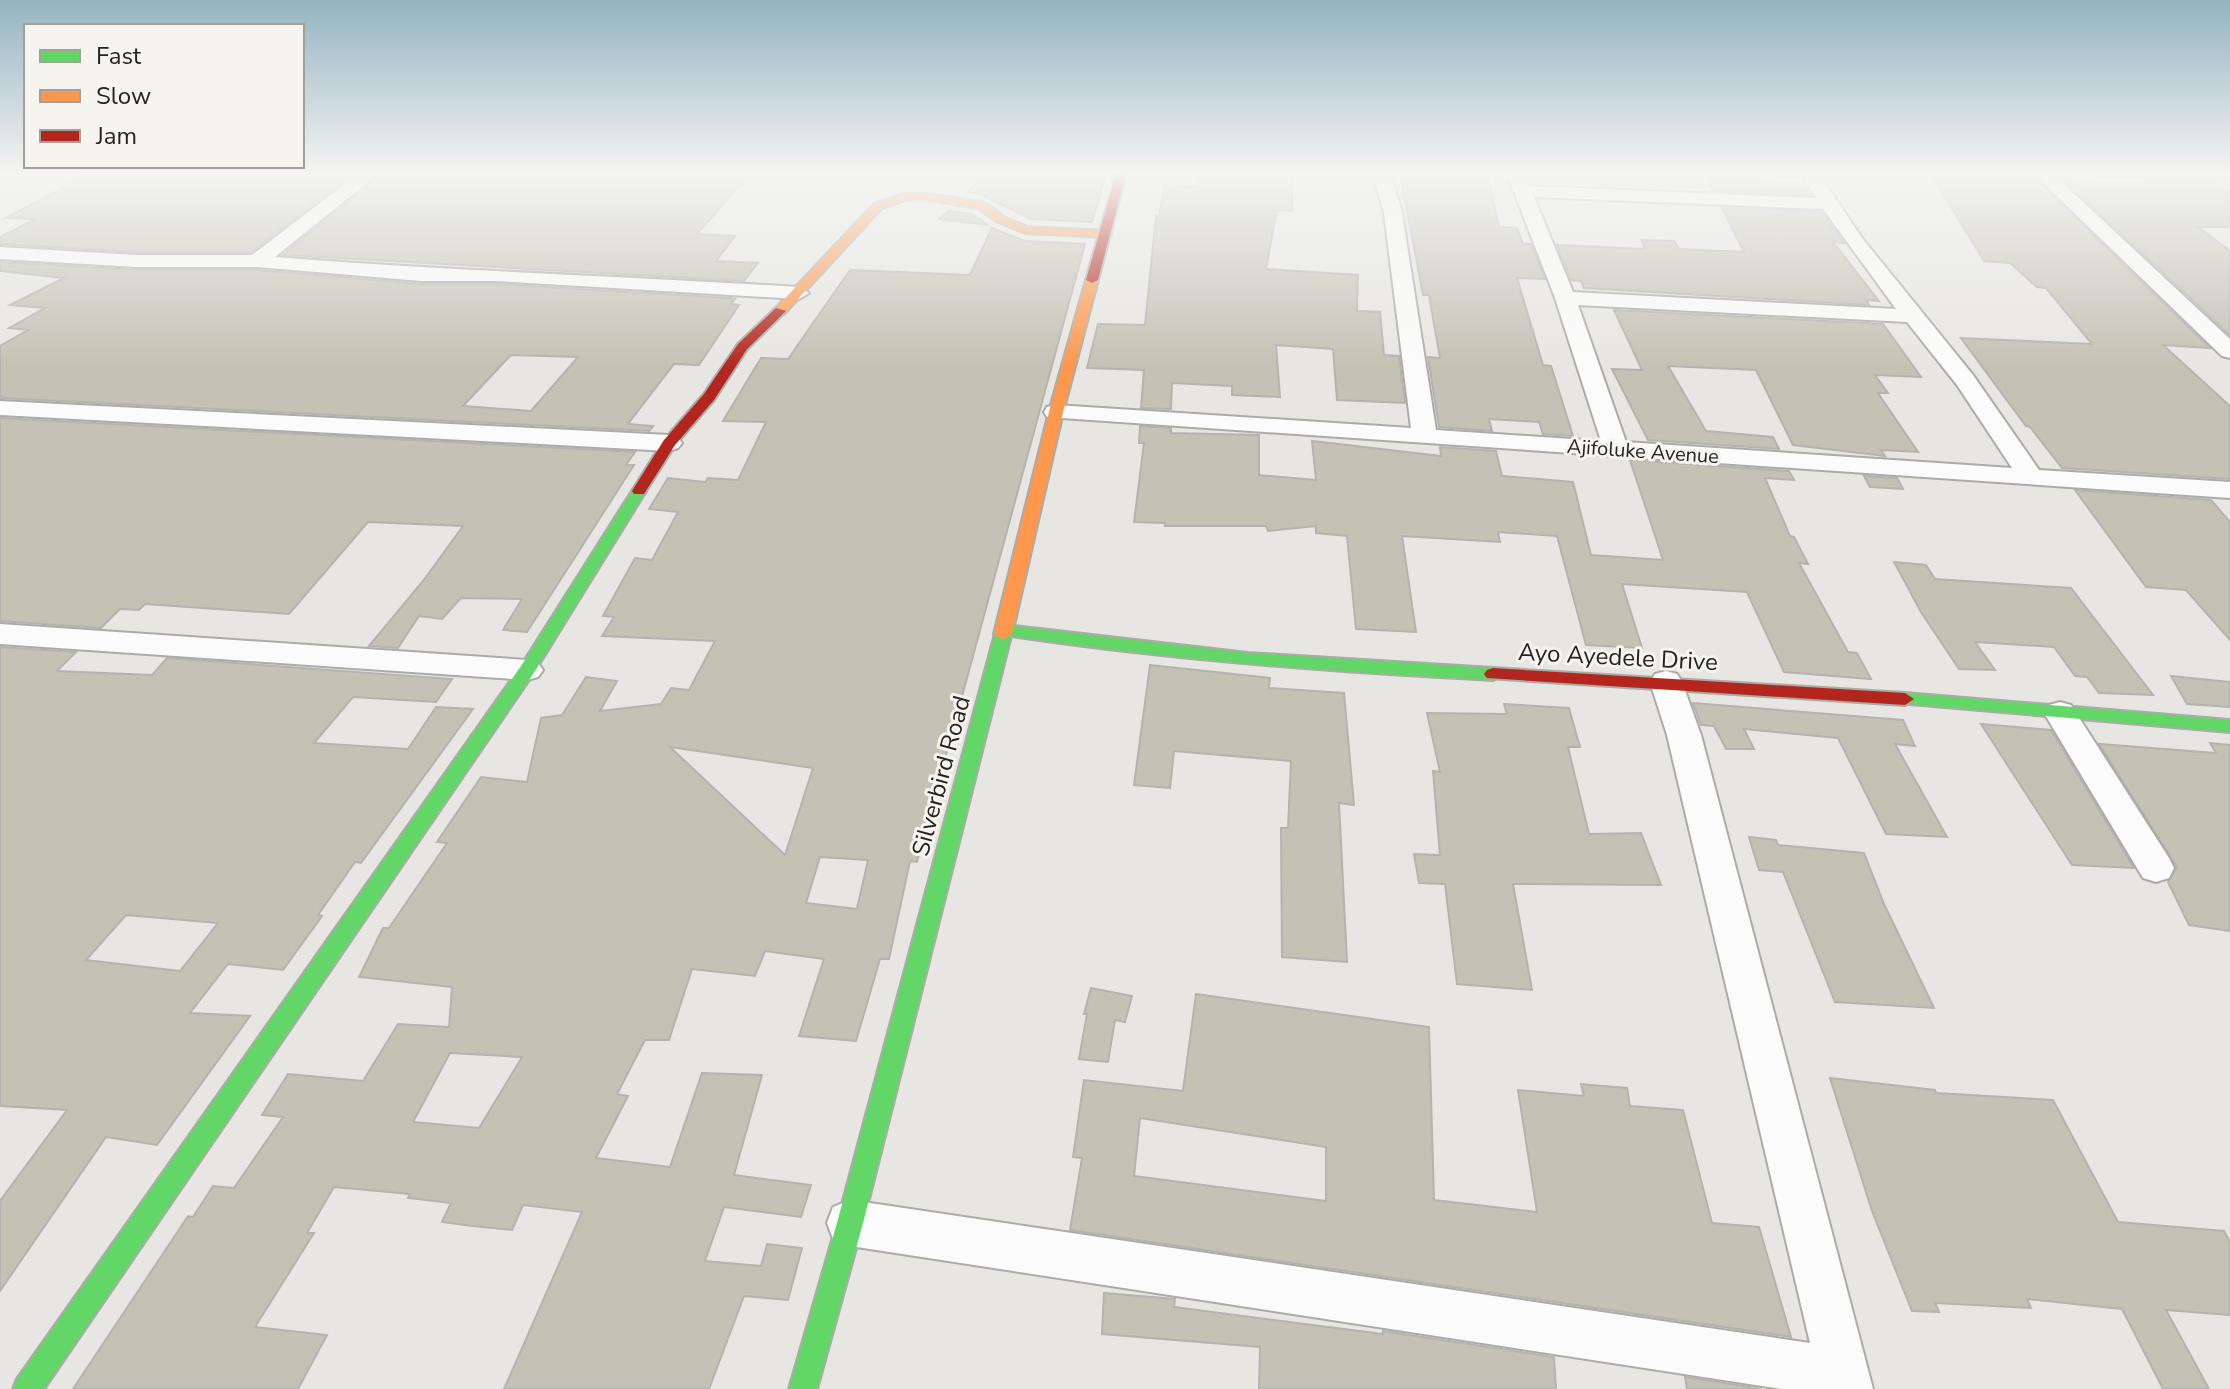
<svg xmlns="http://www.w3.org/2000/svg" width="2230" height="1389" font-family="'Nunito Sans',sans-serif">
<rect width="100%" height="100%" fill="#e7e6e2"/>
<path fill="#c4c2b4" stroke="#b4b3b0" stroke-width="2" fill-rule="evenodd" d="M89,174H354L251,252H136L0,244V237L36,219L6,218Z
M381,174H692L746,178L697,234L735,236L716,261L758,263L744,281L283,255Z
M987,174H1093L1106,175L1092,222L1030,219L982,194L968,192Z
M1198,174H1292V211L1277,210L1266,269L1358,275L1357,311L1380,312L1384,355L1399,356L1405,403L1337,400L1333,349L1276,345L1280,397L1232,395V386L1172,383L1171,409L1141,408L1144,370L1087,368L1098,324L1145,325L1156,216H1159L1165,185L1196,187Z
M1400,174L1488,176L1499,227L1517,228L1523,244H1531L1545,279L1517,278L1543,365L1551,366L1573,436L1543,434L1539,422L1489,419L1492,431L1439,427L1428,357L1440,358L1429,295H1423Z
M1931,174H2006L2012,180H2036L2210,348L2163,345L2230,406V479L2062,468L2030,427L2026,426L1961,338L2092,344L2046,288L2037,287L2010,263L1984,261Z
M2138,174H2202L2230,193V227H2198L2230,251V335L2065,181L2151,184Z
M1707,178L1803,184L1810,195L1714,191Z
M1722,208L1821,212L1844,243L1833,242L1879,301L1866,300L1869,305L1584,288L1581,281L1571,280L1557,245L1645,249L1641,240L1674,241L1679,249L1744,252Z
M948,211L972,214L988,225L939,219Z
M992,228L1025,241L1085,244L917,862L910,861L889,959H880L856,1041L799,1036L824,959L765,951L755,976L692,969L669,1040H645L617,1094L628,1096L596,1158L670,1167L702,1073L762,1075L734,1175L811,1185L801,1217L724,1207L705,1261L761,1266L767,1244L802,1248L788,1300L744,1296L709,1389H504L582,1212L523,1205L512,1230L473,1226L442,1222L451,1203L408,1198L410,1194L334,1187L307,1233H314L255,1327L327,1335L298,1389H73L188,1216L193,1217L213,1186L234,1188L283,1117L262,1115L288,1074L363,1081L398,1024L449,1027L452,987L359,977L383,928H389L447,843L437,842L481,777L527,782L541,718L562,715L586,677L617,681L600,711L661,704L671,688L689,690L715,641L602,636L614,617L603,616L635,558L652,560L678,512L649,509L668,478L705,482L708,478L738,480L766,422L723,421L761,358L788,359L850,270L970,275ZM670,747L813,768L785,855ZM820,857L868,860L857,909L806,903ZM450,1053L522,1057L479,1128L413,1122Z
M0,262L136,270H257L421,284H496L730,298L735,299L731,304L739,305L699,365L674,364L628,424L653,426L649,431L0,398V346L28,330L9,328L45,308L10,305L64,278L0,271ZM511,355L578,357L531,411L463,406Z
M1614,310L1883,324L1921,377L1875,375L1888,393H1878L1918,452L1881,450L1885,456L1793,445L1756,370L1668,366L1706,431L1773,437L1779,449L1648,440L1612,369L1642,370Z
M0,418L635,452L626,465H634L527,632L503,630L522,599L461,598L442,619L419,616L398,648L369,646L423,581L463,526L368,522L289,614L145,604L139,610L120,609L101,628L0,621Z
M1140,426L1171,428V433L1259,435V475L1316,480L1312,441L1441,456L1440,447L1496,451L1502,476L1573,482L1591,555L1663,560L1630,460L1789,471L1794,480L1765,478L1790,536L1794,537L1808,564L1799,563L1848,652L1857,653L1871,679L1784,672L1747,592L1622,584L1642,648L1586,645L1557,536L1498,532L1500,542L1402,536L1416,632L1356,629L1347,536L1316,533V526L1268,531L1266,526H1165V523L1134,522L1144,443H1139Z
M1864,476L1897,478L1903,489L1870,487Z
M2075,490L2211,500L2230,522V640L2186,590L2146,587Z
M1894,562L1926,565L1935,579L2071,588L2153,695L2099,693L2087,677L2075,676L2054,647L1975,642L1995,670L1959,669L1921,612Z
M0,647L76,652L57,671L152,675L167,658L452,679L436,702L353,697L314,743L408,749L436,707L473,709L361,863L355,862L318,915L322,916L283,970L228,964L190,1013L250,1016L157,1145L106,1137L0,1291V1201L67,1110L0,1106ZM126,915L218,923L180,971L86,960Z
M1150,665L1270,678L1269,688L1344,693L1354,805L1339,803L1347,962L1282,957L1281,828H1288L1291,761L1174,751L1170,788L1134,785Z
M2171,676L2230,682V707L2187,704Z
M1693,703L1903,720L1915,746L1895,744L1947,837L1886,834L1838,738L1744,729L1754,749H1726L1714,726L1701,725Z
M1504,704L1569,708L1580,747H1568L1589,834L1641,833L1661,885L1513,884L1532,990L1457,984L1445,884L1419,883L1414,854L1440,855L1433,771L1440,772L1427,713L1507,714Z
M1981,724L2051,730L2134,868L2072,865Z
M2210,743L2230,745V931L2189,925L2168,882L2177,867L2099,744L2216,753Z
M1749,837L1776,840L1778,845L1864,853L1884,904L1934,1008L1835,1002L1783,872L1759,870Z
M1091,988L1132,996L1125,1022L1115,1020L1108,1062L1079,1059L1087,1014H1084Z
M1196,994L1429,1027L1434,1200L1537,1212L1518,1090L1584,1096L1581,1084L1627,1088L1630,1106L1683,1110L1712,1223L1759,1227L1791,1337L1070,1230L1082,1158L1073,1157L1084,1080L1183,1091ZM1140,1118L1326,1147V1201L1134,1176Z
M1830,1078L1935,1090L1936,1093L2053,1100L2118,1222L2224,1231L2230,1242V1315L2166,1310L2209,1389H2163L2122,1309L2027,1299L2031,1308L1935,1303L1939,1312L1912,1311L1872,1211Z
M1104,1293L1175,1299L1174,1307L1383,1334V1331L1554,1357L1556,1389H1259L1260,1347L1102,1334Z
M1685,1377L1762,1389H1687Z"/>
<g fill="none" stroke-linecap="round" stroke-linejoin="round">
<defs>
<path id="street" d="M358,174H378L275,257C449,271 624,276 799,287L809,293L799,299L496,281H421L257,267H136L0,259V247L136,255H252Z
M1373,174H1391L1402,213L1436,430L1601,441L1555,298L1507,174H1525L1530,186L1816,198L1801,174H1819L1862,238L1973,375L2039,470L2230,482V498L1047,417L1044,412L1047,407L1056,405L1411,428L1384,213ZM1534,197L1823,209L1896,309L1573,292ZM1578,305L1907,322L1957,385L2012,468L1626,442Z
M2034,174H2053L2230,339V358L2222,356Z
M0,401L669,435L678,438L682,443L678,448L669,451L0,415Z
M0,624L527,660L538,663L543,670L538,677L527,680L0,644Z
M1666,671L1677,674L1682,682L1701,735L1873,1389H1782L850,1246L833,1239L827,1223L833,1207L850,1200L1810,1343L1667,735L1650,682L1655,674Z
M2060,702L2071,705L2169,858L2174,868L2169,878L2156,882L2143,878L2044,713L2049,705Z"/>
<path id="fast" d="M639,487L646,491L533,674L44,1389H13L17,1379L521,666L632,491Z
M1004,625L1248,653L1493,668L1502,674L1493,680C1332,672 1171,660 1011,636L863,1223L817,1389H789L837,1223L996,630Z
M1905,693L2230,720V732L1899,703L1896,699L1899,695Z"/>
<path id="slow" d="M904,194H930L985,203L1004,217L1027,227L1106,231L1111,234L1106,237L1025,233L996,221L978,208L930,200H905L882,208L784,314H776V308L874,204Z
M1092,277L1098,280L1063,412L1012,634L1003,640L994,634L1049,412L1086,280Z"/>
<path id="jam" d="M1116,174H1126L1098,280L1092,283L1086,280Z
M776,308L786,311L747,349L714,400L675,445L644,494H634L632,491L664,440L704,394L738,344Z
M1493,668L1905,693L1914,699L1905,705L1487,678L1484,674L1487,670Z"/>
</defs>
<use href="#street" stroke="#ababa8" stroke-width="4"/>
<use href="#fast" stroke="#ababa8" stroke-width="4"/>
<use href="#slow" stroke="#ababa8" stroke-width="4"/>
<use href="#jam" stroke="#ababa8" stroke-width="4"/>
<use href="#street" fill="#fbfbfb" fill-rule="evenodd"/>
<use href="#fast" fill="#63d668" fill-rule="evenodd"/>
<use href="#slow" fill="#ff974d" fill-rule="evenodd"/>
<use href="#jam" fill="#b3261e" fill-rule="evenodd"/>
</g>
<linearGradient id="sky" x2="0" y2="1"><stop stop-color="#95b4c1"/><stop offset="0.47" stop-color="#f4f4f2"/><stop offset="1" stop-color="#f4f4f2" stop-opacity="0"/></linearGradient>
<rect width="2230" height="368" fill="url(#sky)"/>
<g text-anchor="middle" stroke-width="6" stroke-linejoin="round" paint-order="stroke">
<g font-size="20" fill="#242321" stroke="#f5f4ef">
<text transform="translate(1643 451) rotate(4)" y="7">Ajifoluke Avenue</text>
</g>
<g font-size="24" fill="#242321" stroke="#f5f4ef">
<text transform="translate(1618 657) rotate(3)" y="8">Ayo Ayedele Drive</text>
<text transform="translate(941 776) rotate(-75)" y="8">Silverbird Road</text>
</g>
</g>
<rect x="24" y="24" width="280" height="144" fill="#f5f4ef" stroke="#a1a09d" stroke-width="2"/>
<rect x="40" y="50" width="40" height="12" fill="#63d668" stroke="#a1a09d" stroke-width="2"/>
<text x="96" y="64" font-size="24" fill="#242321">Fast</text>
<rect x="40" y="90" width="40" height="12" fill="#ff974d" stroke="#a1a09d" stroke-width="2"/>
<text x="96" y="104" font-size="24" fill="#242321">Slow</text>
<rect x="40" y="130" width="40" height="12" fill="#b3261e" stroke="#a1a09d" stroke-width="2"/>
<text x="96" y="144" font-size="24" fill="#242321">Jam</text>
</svg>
